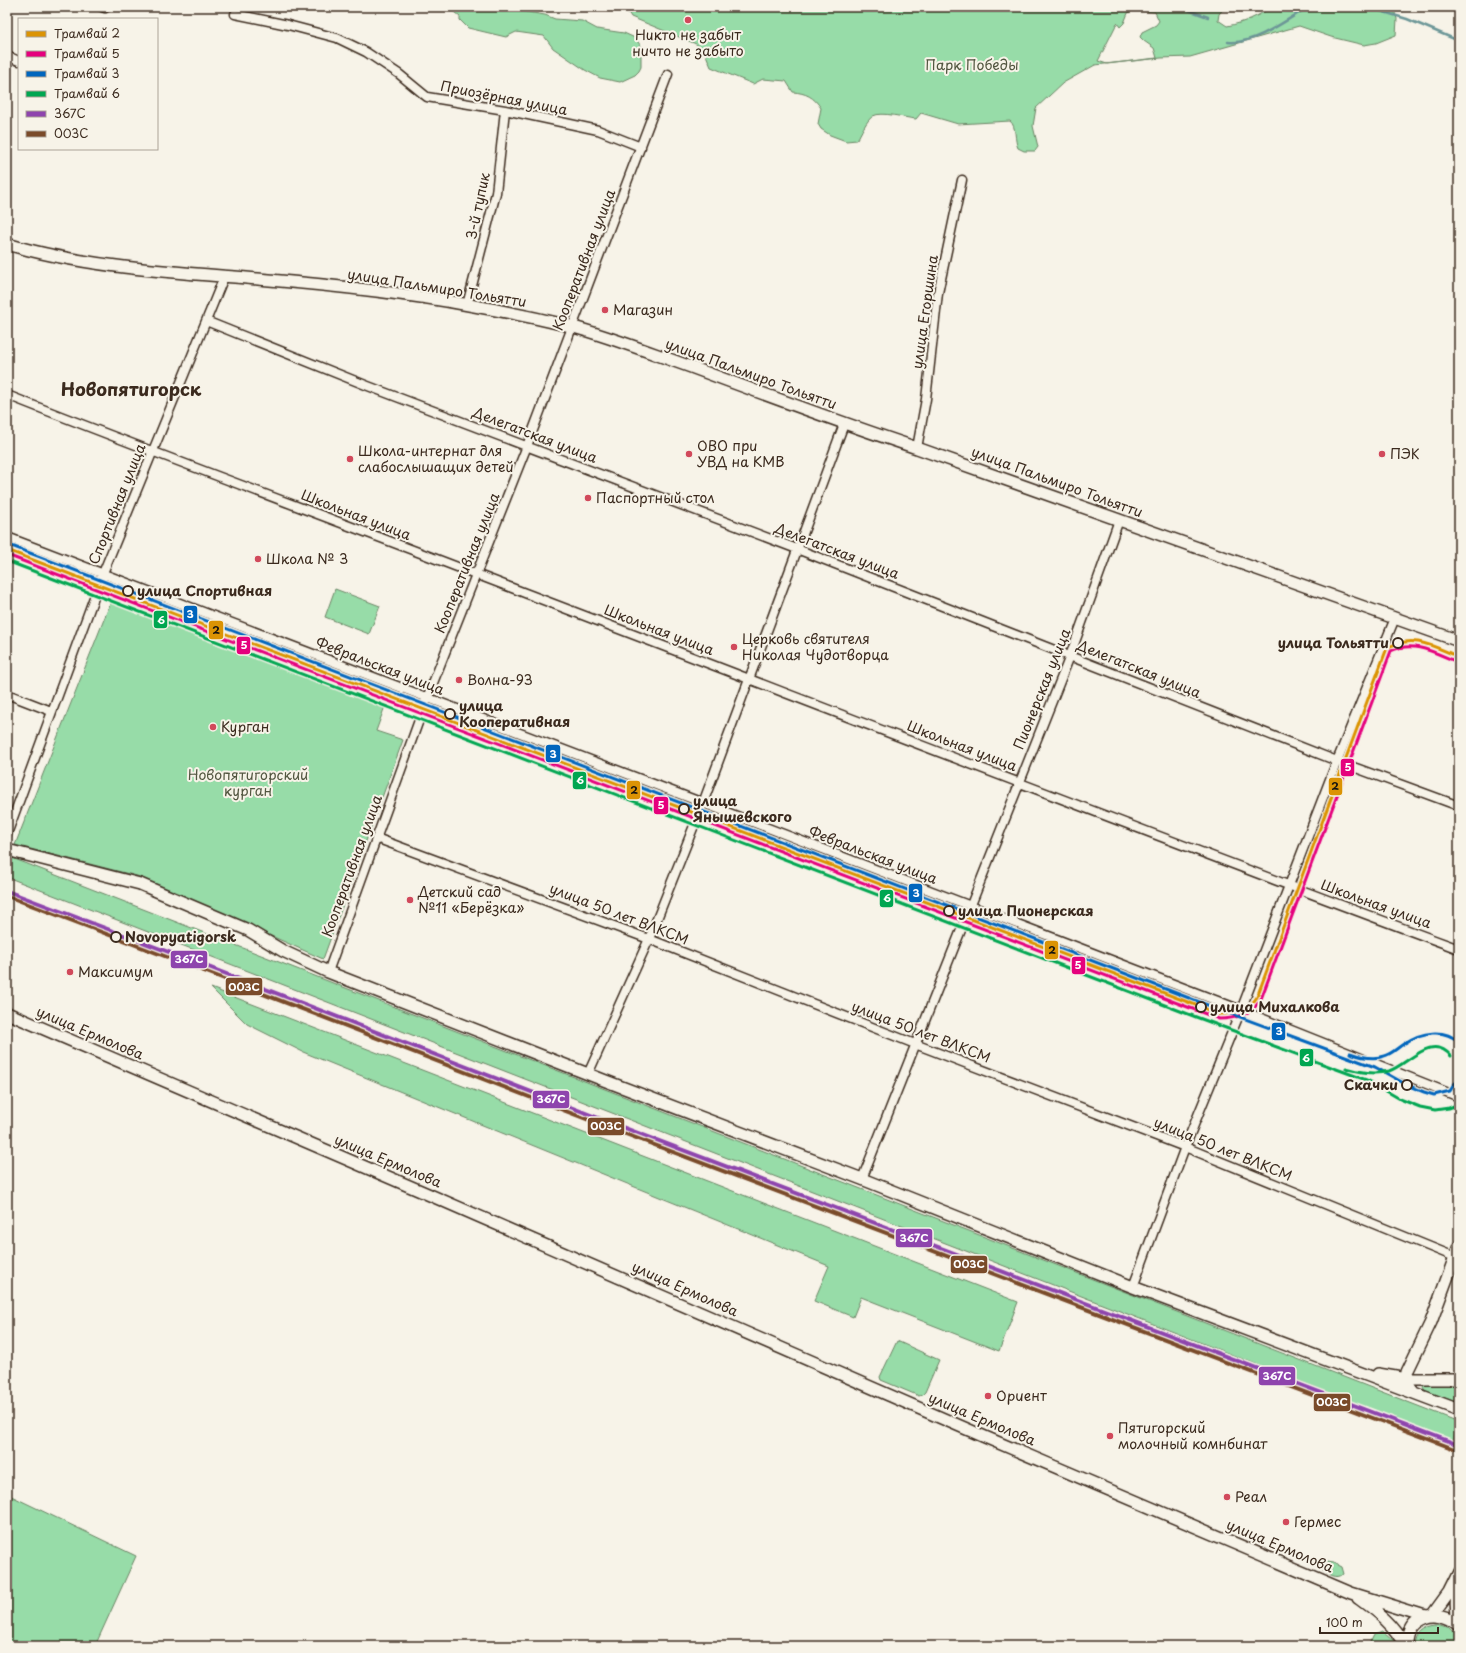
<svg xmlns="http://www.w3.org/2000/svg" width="1466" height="1653" font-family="'Playpen Sans',sans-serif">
<rect width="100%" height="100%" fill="#f7f3e8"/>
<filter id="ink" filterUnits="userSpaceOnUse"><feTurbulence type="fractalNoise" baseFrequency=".025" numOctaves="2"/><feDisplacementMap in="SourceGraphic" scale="8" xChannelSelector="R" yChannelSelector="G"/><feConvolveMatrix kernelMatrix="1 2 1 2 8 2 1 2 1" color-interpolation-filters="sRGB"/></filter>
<g filter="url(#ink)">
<path fill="#97dca8" stroke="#698363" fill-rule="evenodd" d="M448,7H520L521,11L545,15L555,19L582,21L597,29L624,33L635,38L641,46V67L639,71L635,75L620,82L600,78L585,70L553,48L544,36L516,32L506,37L468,28L460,20V17Z
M625,7H1225L1219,14L1218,20L1227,26C1244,23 1258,16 1272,7H1393L1397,19L1396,35L1376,43L1364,45L1331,37L1299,26L1190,57L1161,58L1095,65L1063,83L1036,108L1033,126L1038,147L1035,151H1024L1018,148C1014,140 1017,127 1010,121L958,124L921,113L916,119C905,118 882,111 873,116C866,121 861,133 857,140L846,141L830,135L821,129L818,124L821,108C814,97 806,93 793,92L786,81L763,79L753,84L711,67L704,50L696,44L631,17ZM1133,10L1155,12L1159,21L1156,25L1142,32L1140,37L1144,41L1154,48L1157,58L1107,64L1098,61L1117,23L1120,27L1124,23L1128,13Z
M335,589L380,606L369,634L325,617Z
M114,594L388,698L376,731L403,740L323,959L137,876L15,845Z
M7,856L1459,1422L1453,1441L7,877Z
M211,988L1018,1302L999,1351L861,1297L853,1317L814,1301L829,1266L303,1052L247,1024Z
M897,1341L939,1360L925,1392L922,1395L919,1396L881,1380L880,1377Z
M1425,1384L1459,1386V1403L1425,1391L1423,1387Z
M7,1494L136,1556L95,1646H7Z
M1326,1562L1333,1563L1341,1567L1343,1574C1337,1580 1329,1574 1322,1570L1320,1566Z
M1437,1623C1450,1624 1458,1633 1458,1646H1414C1414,1632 1423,1624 1437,1623Z
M1383,1631L1393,1640L1396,1646H1369L1375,1634Z"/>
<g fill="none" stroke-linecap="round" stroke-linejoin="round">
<path stroke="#6c9697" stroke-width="2.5" d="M1180,7L1208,17
M1367,7L1407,19L1459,41
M1228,42C1253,45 1287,20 1308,7"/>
<defs>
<path id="street" d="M102,7L105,8
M235,14L288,25L337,38L366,52L399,74L427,97L505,110L598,130L641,147
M7,56L19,61
M467,305L496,193L505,110
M206,321L368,386L797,549L1337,761L1459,806
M7,395C179,463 352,526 525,593C836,712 1146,833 1459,949
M917,448L926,399L938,293L962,180
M7,537L703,803L1241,1010L1459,1097
M7,694L51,711
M7,834L103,573L224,277
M376,838L649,939L915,1044L1185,1147L1455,1257
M328,972L427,698L527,446L668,74
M588,1074L649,939L703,803L844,424
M862,1179L1070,656L1119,520
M1133,1287L1185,1147L1241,1010L1337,761L1395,618"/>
<path id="secondary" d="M7,244C88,268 174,272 258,279C329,285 400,292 469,305C503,311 537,318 570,326C611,337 651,353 691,367C766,395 841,423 917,448L1459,641
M7,850L140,884L248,930L283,951L328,972L606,1081L862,1179L1133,1287L1459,1410
M7,1013L423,1192L985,1437L1351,1593L1426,1616
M1378,1374L1407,1379H1459
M1414,1393L1407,1384V1372L1431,1322L1459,1246
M1459,1582C1455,1597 1455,1609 1459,1624
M1358,1598C1377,1612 1394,1624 1405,1646
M1433,1614L1449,1592L1459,1572
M1407,1646C1405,1615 1439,1606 1459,1625"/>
</defs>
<use href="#street" stroke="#3b2a1e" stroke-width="11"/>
<use href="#secondary" stroke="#3b2a1e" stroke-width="14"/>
<use href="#street" stroke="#f7f3e8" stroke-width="8"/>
<use href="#secondary" stroke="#f7f3e8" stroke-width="11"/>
<defs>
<path id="rail-1" d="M7,891L211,968L596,1117L1459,1445"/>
<path id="rail-2" d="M7,896L209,973L594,1122L1457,1450"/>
</defs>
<use href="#rail-1" stroke="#f7f3e8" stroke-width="7"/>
<use href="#rail-2" stroke="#f7f3e8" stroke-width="7"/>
<use href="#rail-1" stroke="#8e44ad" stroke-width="4"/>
<use href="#rail-2" stroke="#7a4b2a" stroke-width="4"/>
<defs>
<path id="tram-1" d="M7,550L1219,1014C1233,1014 1249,1010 1257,997L1387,648C1414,633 1434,647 1459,657"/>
<path id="tram-2" d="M7,555L1219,1019C1235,1019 1253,1014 1261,999L1391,651C1414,640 1435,653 1457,662"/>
<path id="tram-3" d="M9,545L1202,1003L1375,1067L1407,1085L1424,1092L1434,1095L1450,1091L1455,1083
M1350,1053C1361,1057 1373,1060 1384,1056C1392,1054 1398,1047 1405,1043C1421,1032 1444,1028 1459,1042"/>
<path id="tram-4" d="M7,561L1196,1017L1369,1081L1400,1099L1420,1107L1435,1110L1449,1108L1459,1104
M1346,1068C1360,1072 1374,1075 1389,1071C1408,1065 1431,1032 1451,1056"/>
</defs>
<use href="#tram-1" stroke="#f7f3e8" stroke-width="6"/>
<use href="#tram-2" stroke="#f7f3e8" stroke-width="6"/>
<use href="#tram-3" stroke="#f7f3e8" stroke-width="6"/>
<use href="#tram-4" stroke="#f7f3e8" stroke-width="6"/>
<use href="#tram-1" stroke="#db9304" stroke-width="3"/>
<use href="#tram-2" stroke="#e5007d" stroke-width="3"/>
<use href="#tram-3" stroke="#0065bd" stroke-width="3"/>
<use href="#tram-4" stroke="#00a651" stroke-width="3"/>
</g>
</g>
<g fill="#d1495b" stroke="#f7f3e8" stroke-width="1.5">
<circle cx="688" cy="20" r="4"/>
<circle cx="605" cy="310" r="4"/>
<circle cx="689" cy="454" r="4"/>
<circle cx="1382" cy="454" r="4"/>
<circle cx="350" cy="459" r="4"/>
<circle cx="588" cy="498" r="4"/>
<circle cx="258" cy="559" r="4"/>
<circle cx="734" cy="647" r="4"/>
<circle cx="459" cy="680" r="4"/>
<circle cx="213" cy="727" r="4"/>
<circle cx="410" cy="900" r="4"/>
<circle cx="70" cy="972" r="4"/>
<circle cx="988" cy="1396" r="4"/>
<circle cx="1110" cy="1436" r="4"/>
<circle cx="1227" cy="1497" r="4"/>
<circle cx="1286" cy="1522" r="4"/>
</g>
<g fill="#f7f3e8" stroke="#3b2a1e" stroke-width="2">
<circle cx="128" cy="591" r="5"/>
<circle cx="1398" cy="643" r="5"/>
<circle cx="450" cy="714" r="5"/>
<circle cx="684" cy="809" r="5"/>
<circle cx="949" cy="911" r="5"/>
<circle cx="116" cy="937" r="5"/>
<circle cx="1201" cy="1007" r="5"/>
<circle cx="1407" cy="1085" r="5"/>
</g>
<g text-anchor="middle" stroke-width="4" stroke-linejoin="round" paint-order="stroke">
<g font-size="14" fill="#3b2a1e" stroke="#f7f3e8" text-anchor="start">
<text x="688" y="40" text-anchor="middle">Никто не забыт<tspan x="688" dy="16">ничто не забыто</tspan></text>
<text x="613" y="315">Магазин</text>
<text x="697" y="451">ОВО при<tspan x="697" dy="16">УВД на КМВ</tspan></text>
<text x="358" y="456">Школа-интернат для<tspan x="358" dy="16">слабослышащих детей</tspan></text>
<text x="1390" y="459">ПЭК</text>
<text x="596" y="503">Паспортный стол</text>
<text x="266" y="564">Школа № 3</text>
<text x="742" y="644">Церковь святителя<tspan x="742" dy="16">Николая Чудотворца</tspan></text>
<text x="467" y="685">Волна-93</text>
<text x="221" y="732">Курган</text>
<text x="418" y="897">Детский сад<tspan x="418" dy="16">№11 «Берёзка»</tspan></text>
<text x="78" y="977">Максимум</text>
<text x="996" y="1401">Ориент</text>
<text x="1118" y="1433">Пятигорский<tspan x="1118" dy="16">молочный комнбинат</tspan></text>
<text x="1235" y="1502">Реал</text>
<text x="1294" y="1527">Гермес</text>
</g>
<g font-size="14" fill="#525640" stroke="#f7f3e8">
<text x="972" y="70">Парк Победы</text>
<text x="248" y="780">Новопятигорский<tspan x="248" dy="16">курган</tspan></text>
</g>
<g font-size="14" fill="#3b2a1e" stroke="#f7f3e8">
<text transform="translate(504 98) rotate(11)" y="5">Приозёрная улица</text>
<text transform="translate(478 206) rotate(-78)" y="5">3-й тупик</text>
<text transform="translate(584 260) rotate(-69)" y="5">Кооперативная улица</text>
<text transform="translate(437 288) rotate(9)" y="5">улица Пальмиро Тольятти</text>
<text transform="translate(925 312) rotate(-82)" y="5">улица Егоршина</text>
<text transform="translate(751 374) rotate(20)" y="5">улица Пальмиро Тольятти</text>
<text transform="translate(535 435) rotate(21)" y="5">Делегатская улица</text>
<text transform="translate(1057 482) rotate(20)" y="5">улица Пальмиро Тольятти</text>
<text transform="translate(117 504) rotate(-68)" y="5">Спортивная улица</text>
<text transform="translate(356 515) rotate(21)" y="5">Школьная улица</text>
<text transform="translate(837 551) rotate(21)" y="5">Делегатская улица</text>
<text transform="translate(467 563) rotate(-68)" y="5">Кооперативная улица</text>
<text transform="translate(659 630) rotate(21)" y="5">Школьная улица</text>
<text transform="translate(380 666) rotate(21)" y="5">Февральская улица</text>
<text transform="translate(1139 669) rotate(22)" y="5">Делегатская улица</text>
<text transform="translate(1042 689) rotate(-68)" y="5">Пионерская улица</text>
<text transform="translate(962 746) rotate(21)" y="5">Школьная улица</text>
<text transform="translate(873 855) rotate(21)" y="5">Февральская улица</text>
<text transform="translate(352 866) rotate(-70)" y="5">Кооперативная улица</text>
<text transform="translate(1376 904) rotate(20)" y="5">Школьная улица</text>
<text transform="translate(619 914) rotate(21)" y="5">улица 50 лет ВЛКСМ</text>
<text transform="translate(921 1032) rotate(21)" y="5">улица 50 лет ВЛКСМ</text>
<text transform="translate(90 1033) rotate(23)" y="5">улица Ермолова</text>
<text transform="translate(1223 1149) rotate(22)" y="5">улица 50 лет ВЛКСМ</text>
<text transform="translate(388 1161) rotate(23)" y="5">улица Ермолова</text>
<text transform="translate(685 1289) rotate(24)" y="5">улица Ермолова</text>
<text transform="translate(982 1419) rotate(23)" y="5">улица Ермолова</text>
<text transform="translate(1280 1546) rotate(23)" y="5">улица Ермолова</text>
</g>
<g font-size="14" font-weight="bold" fill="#3b2a1e" stroke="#f7f3e8" text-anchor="start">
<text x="137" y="596">улица Спортивная</text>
<text x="1389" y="648" text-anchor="end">улица Тольятти</text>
<text x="459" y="711">улица<tspan x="459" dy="16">Кооперативная</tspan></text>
<text x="693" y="806">улица<tspan x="693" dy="16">Янышевского</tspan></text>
<text x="958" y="916">улица Пионерская</text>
<text x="125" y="942">Novopyatigorsk</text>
<text x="1210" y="1012">улица Михалкова</text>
<text x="1398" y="1090" text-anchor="end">Скачки</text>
</g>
<g font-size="18" font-weight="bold" fill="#3b2a1e" stroke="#f7f3e8">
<text x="131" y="396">Новопятигорск</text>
</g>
</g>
<g stroke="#f7f3e8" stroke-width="1.5">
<rect x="183" y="605" width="15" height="19" rx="4" fill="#0065bd"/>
<rect x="153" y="610" width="15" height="19" rx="4" fill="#00a651"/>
<rect x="208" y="620" width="16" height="20" rx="4" fill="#db9304"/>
<rect x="236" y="636" width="15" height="19" rx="4" fill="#e5007d"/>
<rect x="545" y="744" width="16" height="19" rx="4" fill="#0065bd"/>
<rect x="1340" y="758" width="15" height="19" rx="4" fill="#e5007d"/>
<rect x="572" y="771" width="15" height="19" rx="4" fill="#00a651"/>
<rect x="1328" y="777" width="15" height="19" rx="4" fill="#db9304"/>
<rect x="626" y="780" width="15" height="20" rx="4" fill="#db9304"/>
<rect x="653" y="796" width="16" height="19" rx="4" fill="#e5007d"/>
<rect x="908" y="883" width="15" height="20" rx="4" fill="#0065bd"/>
<rect x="879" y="889" width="15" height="19" rx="4" fill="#00a651"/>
<rect x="1044" y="940" width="15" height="20" rx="4" fill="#db9304"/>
<rect x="170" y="950" width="38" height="19" rx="4" fill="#8e44ad"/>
<rect x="1071" y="956" width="15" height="19" rx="4" fill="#e5007d"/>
<rect x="225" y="977" width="38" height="19" rx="4" fill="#7a4b2a"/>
<rect x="1271" y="1022" width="15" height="19" rx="4" fill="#0065bd"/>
<rect x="1299" y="1048" width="15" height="19" rx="4" fill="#00a651"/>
<rect x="532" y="1090" width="38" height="19" rx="4" fill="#8e44ad"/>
<rect x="587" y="1117" width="38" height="19" rx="4" fill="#7a4b2a"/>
<rect x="895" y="1228" width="38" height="20" rx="4" fill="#8e44ad"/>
<rect x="950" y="1255" width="38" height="19" rx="4" fill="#7a4b2a"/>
<rect x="1258" y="1366" width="38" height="20" rx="4" fill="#8e44ad"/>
<rect x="1313" y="1393" width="38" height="19" rx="4" fill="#7a4b2a"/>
</g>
<g font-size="11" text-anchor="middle" font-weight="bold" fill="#fff">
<text x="190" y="618">3</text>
<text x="161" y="624">6</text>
<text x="244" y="649">5</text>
<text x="553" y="758">3</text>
<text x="1348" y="771">5</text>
<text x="580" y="784">6</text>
<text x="661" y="809">5</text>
<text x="916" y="897">3</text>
<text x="887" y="902">6</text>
<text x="189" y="963">367С</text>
<text x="1078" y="969">5</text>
<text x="244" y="991">003С</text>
<text x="1279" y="1035">3</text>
<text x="1306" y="1062">6</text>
<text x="551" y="1103">367С</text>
<text x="606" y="1130">003С</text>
<text x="914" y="1242">367С</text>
<text x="969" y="1268">003С</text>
<text x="1277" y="1380">367С</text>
<text x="1332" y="1406">003С</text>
</g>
<g font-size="11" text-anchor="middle" font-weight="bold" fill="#111">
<text x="216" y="634">2</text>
<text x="1335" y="790">2</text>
<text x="634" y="794">2</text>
<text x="1052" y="954">2</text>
</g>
<rect width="1466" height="1653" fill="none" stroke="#f7f3e8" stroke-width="24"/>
<rect x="12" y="12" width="1442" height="1629" fill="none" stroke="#3b2a1e" stroke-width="1.5" filter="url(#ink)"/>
<rect x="18" y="18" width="140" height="132" fill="#f7f3e8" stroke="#aca397"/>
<rect x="26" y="31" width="20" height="6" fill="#db9304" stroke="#aca397"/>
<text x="54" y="38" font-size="12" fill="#3b2a1e">Трамвай 2</text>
<rect x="26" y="51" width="20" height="6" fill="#e5007d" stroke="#aca397"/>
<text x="54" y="58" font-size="12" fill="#3b2a1e">Трамвай 5</text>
<rect x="26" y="71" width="20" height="6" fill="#0065bd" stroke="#aca397"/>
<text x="54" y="78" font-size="12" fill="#3b2a1e">Трамвай 3</text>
<rect x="26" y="91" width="20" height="6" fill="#00a651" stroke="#aca397"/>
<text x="54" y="98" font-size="12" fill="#3b2a1e">Трамвай 6</text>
<rect x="26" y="111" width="20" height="6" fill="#8e44ad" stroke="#aca397"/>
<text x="54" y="118" font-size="12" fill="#3b2a1e">367С</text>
<rect x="26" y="131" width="20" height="6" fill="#7a4b2a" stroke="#aca397"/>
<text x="54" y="138" font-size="12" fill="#3b2a1e">003С</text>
<path d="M1320 1627v6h118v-6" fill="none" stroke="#3b2a1e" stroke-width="2"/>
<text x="1326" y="1627" font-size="12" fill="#3b2a1e" stroke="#f7f3e8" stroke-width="3" paint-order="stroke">100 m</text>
</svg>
